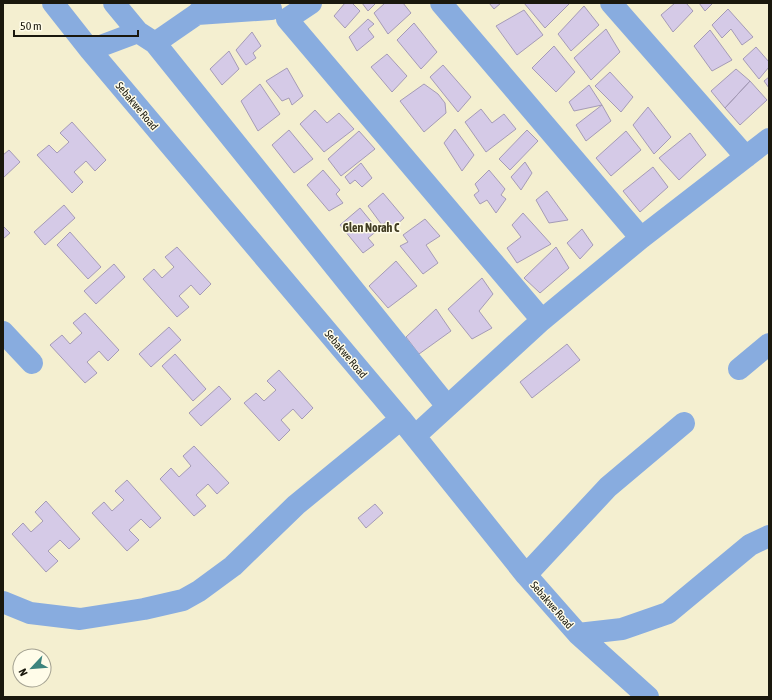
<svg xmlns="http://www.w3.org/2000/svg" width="772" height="700" font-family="'Asap Condensed',sans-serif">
<rect width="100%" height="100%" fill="#f4efd0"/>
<path fill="#d5cae7" stroke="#a59bb6" d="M345,3H352L360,11L345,28L334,16Z
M362,3H376L368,11Z
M385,3H403L411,13L388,34L374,13Z
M489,3H501L494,9Z
M524,3H570L545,28Z
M675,3H686L693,11L673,32L661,15Z
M699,3H713L705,11Z
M584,6L599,25L571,51L558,34Z
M728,9L753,37L742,45L731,29L722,38L712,25Z
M524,10L543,35L517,55L496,26Z
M368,19L374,24L368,29L374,37L357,51L349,37Z
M414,23L437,52L421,69L397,40Z
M606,29L620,52L591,80L574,58Z
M710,30L732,60L712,71L694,46Z
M252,32L261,46L253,53L256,58L246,65L236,50Z
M554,46L575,72L556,92L532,68Z
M756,47L769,62V67L759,79L743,59Z
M229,51L239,69L222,85L210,69Z
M387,54L407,76L392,92L371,67Z
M443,65L471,97L458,112L430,77Z
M287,68L303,96L292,105L289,98L282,101L266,81Z
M736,69L750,81L725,108L711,91Z
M610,72L633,97L621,112L595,86Z
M769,77V88L764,81Z
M750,81L767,100L740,125L725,108Z
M260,84L280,114L258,131L241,101Z
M424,84L438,94L445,103L446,113L424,132L400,101Z
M589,85L602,105L574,111L569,102Z
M602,105L611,121L586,141L576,125Z
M648,107L671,137L654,154L633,125Z
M481,109L492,123L504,114L516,129L486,152L465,122Z
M315,110L327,123L339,113L354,129L324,152L300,124Z
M72,122L106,160L95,171L86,161L74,172L83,182L72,193L37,155L49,145L57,153L69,142L60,133Z
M455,129L474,155L462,171L444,143Z
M289,130L313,159L294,173L272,145Z
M527,130L538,141L510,170L499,159Z
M359,131L375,149L341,176L328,159Z
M626,131L641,150L611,176L596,158Z
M690,133L706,155L679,180L659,158Z
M9,150L20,162L3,178V155Z
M525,162L532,173L521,190L511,177Z
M361,163L372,178L362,187L355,180L350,184L345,177Z
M653,167L668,187L640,212L623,191Z
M323,170L340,190L336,194L343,203L329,211L307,185Z
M489,170L505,189L501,195L506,199L496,213L487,200L480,204L474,195L479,191L475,184Z
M547,191L568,220L549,223L536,200Z
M383,193L404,218L394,227L387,221L382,225L368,206Z
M64,205L75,218L45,245L34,232Z
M360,208L378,230L368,238L374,245L363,253L340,225Z
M523,213L551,244L517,263L507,248L521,237L512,225Z
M425,219L440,236L426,245L438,263L423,274L400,246L408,242L403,235Z
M3,226L10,233L3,239Z
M582,229L593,245L580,259L567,243Z
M70,232L101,267L88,279L57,245Z
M177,247L211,284L200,295L191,285L179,296L189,307L177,317L143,279L154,269L162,278L174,267L165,257Z
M556,247L569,268L540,293L524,278Z
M396,261L417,286L388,308L369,286Z
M114,264L125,277L96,304L84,291Z
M482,278L493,294L479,311L492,328L472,339L448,309Z
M436,309L451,331L419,354L406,337Z
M85,313L119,350L108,361L99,351L87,362L97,373L85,383L50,345L62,335L70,344L82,333L73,323Z
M169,327L181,340L151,367L139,354Z
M567,344L580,360L532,398L520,382Z
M175,354L206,389L193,401L162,366Z
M279,370L313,408L302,419L293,409L281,420L290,430L279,441L244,403L256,393L264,401L276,390L267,381Z
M219,386L231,399L201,426L189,413Z
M194,446L229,483L217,494L208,484L196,495L206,506L194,516L160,479L171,468L179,477L191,466L183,456Z
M127,480L161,518L150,528L141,519L129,530L139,540L127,551L92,513L104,502L112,511L124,500L115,491Z
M46,501L80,539L69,549L60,540L48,551L58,561L46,572L12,534L23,523L31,532L43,521L35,512Z
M375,504L383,513L366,528L358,518Z"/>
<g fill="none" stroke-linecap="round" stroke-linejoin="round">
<path stroke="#88acdf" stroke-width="22" d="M53,3L90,50L401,419L526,575L578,634L648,697
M114,3L138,32L155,43L447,406
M311,3L287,19L542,320
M441,3L641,238
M611,3L746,157
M197,14L271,9
M155,43L197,14L206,4
M90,50L138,32
M3,332L32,363
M739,369L769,344
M415,436L542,320L641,238L769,139
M526,575L608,487L684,423
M3,602L30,613L80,619L144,609L183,600L199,591L233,566L296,505L401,419
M578,634L622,629L668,613L750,545L769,536"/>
</g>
<g text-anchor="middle" stroke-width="3" stroke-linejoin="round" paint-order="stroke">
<g font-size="11" fill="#1a180d" stroke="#fffce9">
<text transform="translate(137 106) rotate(50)" y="4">Sebakwe Road</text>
<text transform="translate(346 354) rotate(50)" y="4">Sebakwe Road</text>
<text transform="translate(552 605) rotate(49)" y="4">Sebakwe Road</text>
</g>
<g font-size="12" font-weight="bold" fill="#423d23" stroke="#fffce9">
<text x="371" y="232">Glen Norah C</text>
</g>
</g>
<rect width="772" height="700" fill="none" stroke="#1a180d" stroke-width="8"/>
<g transform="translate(32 668) rotate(244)"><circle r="19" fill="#fffce9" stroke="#a3a191"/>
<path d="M0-3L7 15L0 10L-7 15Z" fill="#3d847d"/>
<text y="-6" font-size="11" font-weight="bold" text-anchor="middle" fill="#1a180d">N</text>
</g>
<path d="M14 30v6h124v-6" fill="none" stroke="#1a180d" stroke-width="2"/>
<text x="20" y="30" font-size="12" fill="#1a180d" stroke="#fffce9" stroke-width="3" paint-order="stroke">50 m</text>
</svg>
